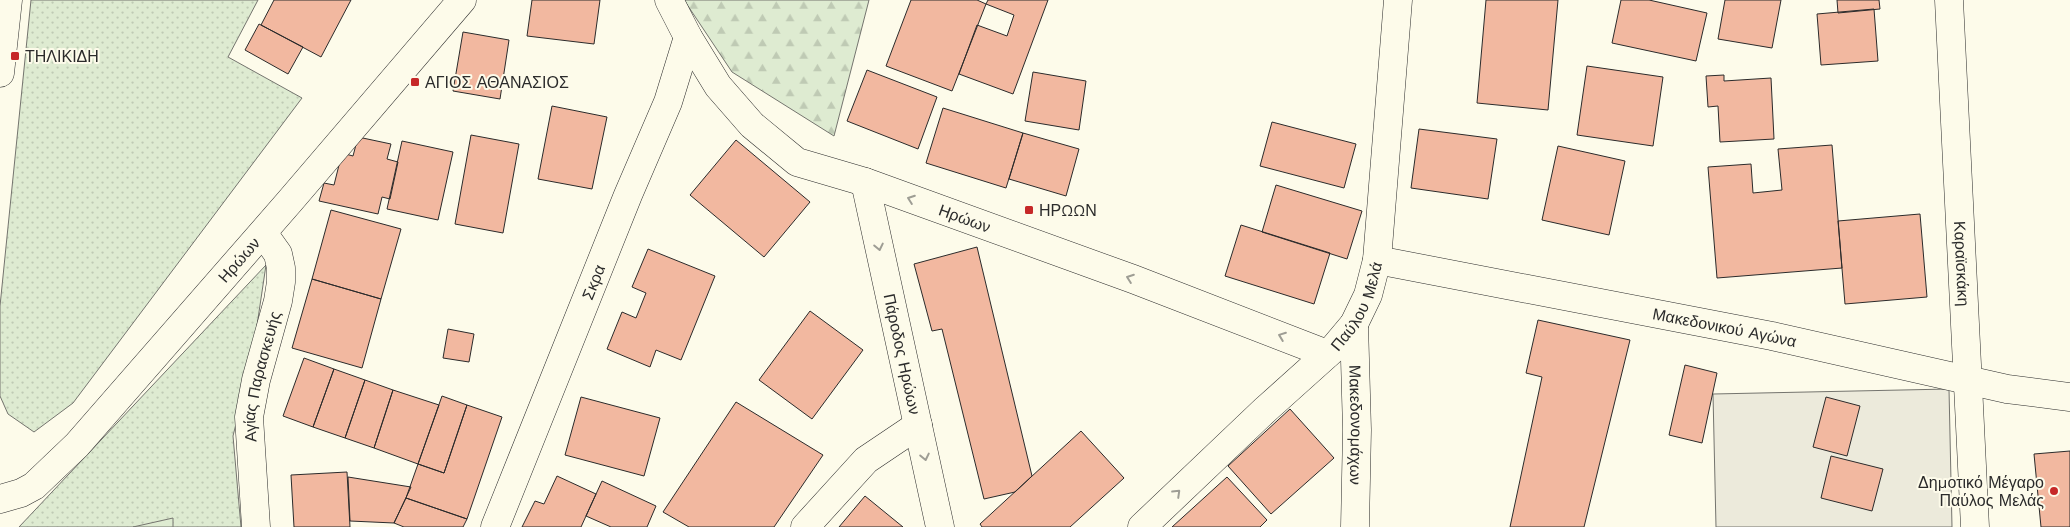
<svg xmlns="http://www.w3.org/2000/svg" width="2070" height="527" font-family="'Work Sans',sans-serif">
<defs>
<pattern id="green-dots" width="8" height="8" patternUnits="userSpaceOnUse" patternTransform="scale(1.25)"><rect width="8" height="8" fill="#deebd1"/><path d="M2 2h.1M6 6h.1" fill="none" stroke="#bfcab4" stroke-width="1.8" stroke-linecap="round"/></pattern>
<pattern id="forest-firs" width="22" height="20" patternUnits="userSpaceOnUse" patternTransform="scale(1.25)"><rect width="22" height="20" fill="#deebd1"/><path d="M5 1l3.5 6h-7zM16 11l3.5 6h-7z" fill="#bfcab4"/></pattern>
</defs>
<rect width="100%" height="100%" fill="#fdfbea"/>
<path fill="url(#green-dots)" stroke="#74746e" d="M31,0H258L228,57L302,98L73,403L34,432L8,414L0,396V306Z
M266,265L252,359L233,436L241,527H19Z"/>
<path fill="url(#forest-firs)" stroke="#74746e" d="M684,0H869L834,136L732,72Z
M173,518V527H133Z"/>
<path fill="#eceadb" stroke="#74746e" d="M1949,389L1952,527H1716L1713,394Z"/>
<path fill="#f2b8a0" stroke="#2b2b2b" d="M274,0H351L321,57L261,25Z
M532,0H600L594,44L527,36Z
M911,0H977L986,4L952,91L886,66Z
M988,0H1048L1013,94L959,74L977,25L1007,36L1014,15L986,4Z
M1486,0H1558L1548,110L1477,103Z
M1621,0H1649L1707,13L1696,61L1612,43Z
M1725,0H1781L1772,48L1718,39Z
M1837,0H1879L1880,9L1838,13Z
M1874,9L1878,61L1821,65L1817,14Z
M259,24L303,47L288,74L245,50Z
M463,32L509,40L500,99L453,91Z
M1587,66L1663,77L1653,146L1577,135Z
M867,70L937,97L918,149L847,121Z
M1033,72L1086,81L1079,130L1025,121Z
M1724,75V81L1771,78L1774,139L1720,142L1718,106L1708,107L1706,76Z
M552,106L607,117L592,189L538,179Z
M943,108L1023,133L1006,188L926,163Z
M1272,122L1356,144L1344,188L1260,166Z
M1419,129L1497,139L1488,199L1411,188Z
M1023,133L1079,149L1066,196L1009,179Z
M471,135L519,144L503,233L455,224Z
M358,137L391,144L387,159L398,162L390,199L382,197L378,214L319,201L324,183L334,185L342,153L353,156Z
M736,140L810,202L764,257L690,195Z
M402,141L453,152L438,220L387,209Z
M1832,145L1842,268L1717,278L1708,167L1751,164L1753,193L1782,190L1778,149Z
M1558,146L1625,161L1609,235L1542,220Z
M1276,185L1362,211L1347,259L1262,232Z
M331,210L401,229L381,299L312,279Z
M1920,214L1927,297L1845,304L1838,221Z
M1241,225L1330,253L1314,304L1225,276Z
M977,247L1032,476L1015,492L984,499L942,329L932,331L914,264Z
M648,249L715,276L681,360L656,350L650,367L607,349L622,312L636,318L646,293L632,287Z
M312,279L381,299L362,368L292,348Z
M810,311L863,350L812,419L759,380Z
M1538,320L1630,340L1584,527H1510L1542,377L1526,373Z
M448,329L474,334L469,362L443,358Z
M304,358L334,369L313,427L283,416Z
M1685,365L1717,373L1702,443L1669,435Z
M334,369L365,380L345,438L313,427Z
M365,380L393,390L374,448L345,438Z
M393,390L439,405L418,464L374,448Z
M442,396L467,405L444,473L418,464Z
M581,397L660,418L644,476L565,455Z
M1826,397L1860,406L1847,456L1813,447Z
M736,402L823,455L774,527H689L663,512Z
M467,405L502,417L467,519L406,498L418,464L444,473Z
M1290,409L1334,458L1271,514L1228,466Z
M1081,431L1124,478L1070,527H982L980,524Z
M2070,451V527H2041L2034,454Z
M1831,456L1883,469L1872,511L1821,498Z
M347,472L350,527H294L291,475Z
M557,476L596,494L581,527H522L535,501L544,504Z
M348,477L411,487L394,523L350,521Z
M1227,477L1267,520L1260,527H1172Z
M602,481L656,506L647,527H611L586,516Z
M865,496L903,527H839Z
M406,498L467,519L463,527H404L394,523Z"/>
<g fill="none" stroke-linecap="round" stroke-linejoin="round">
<defs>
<g id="minor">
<path id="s1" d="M669,0L688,37L718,86L752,125L797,162L865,182L1133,279L1327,354"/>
<path id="s2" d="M1949,0L1975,527"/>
<path d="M0,73L8,0"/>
<path id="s3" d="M865,182L940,527"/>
<path id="s4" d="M1377,260L1772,336L2007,389L2070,397"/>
<path id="s5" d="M1354,324L1357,430L1355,527"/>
<path id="s6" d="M0,499L21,493L34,486L77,445L290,201L462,0"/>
<path id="s7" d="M256,527L249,417L256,380L278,301L281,282V268L278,254L263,233"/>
<path id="s8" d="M495,527L628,195L668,102L688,37"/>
<path d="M805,527L866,460L918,425"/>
<path id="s9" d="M1142,527L1265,410L1333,349L1354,324L1368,295L1377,260L1398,0"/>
</g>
</defs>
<use href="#minor" stroke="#2b2b2b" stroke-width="29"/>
<use href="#minor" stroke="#fdfbea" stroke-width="28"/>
</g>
<defs><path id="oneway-chevron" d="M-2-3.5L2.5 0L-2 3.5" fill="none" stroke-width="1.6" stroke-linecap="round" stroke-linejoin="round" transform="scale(1.25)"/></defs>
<g stroke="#9e9d94">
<use href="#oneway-chevron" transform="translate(911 199) rotate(-160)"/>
<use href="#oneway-chevron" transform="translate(879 247) rotate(78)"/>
<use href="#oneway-chevron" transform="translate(1130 278) rotate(-160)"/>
<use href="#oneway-chevron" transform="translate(1282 336) rotate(-159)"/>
<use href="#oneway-chevron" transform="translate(925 457) rotate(78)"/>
<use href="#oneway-chevron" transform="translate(1177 493) rotate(-44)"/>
</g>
<g fill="#c62828" stroke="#fdfbea" stroke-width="2">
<rect x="10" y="51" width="10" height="10" rx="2.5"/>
<rect x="410" y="77" width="10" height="10" rx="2.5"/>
<rect x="1024" y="205" width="10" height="10" rx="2.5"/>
<circle cx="2054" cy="491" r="5"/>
</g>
<g text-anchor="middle" stroke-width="4" stroke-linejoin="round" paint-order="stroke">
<g font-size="16" fill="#2b2b2b" stroke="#fdfbea" text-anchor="start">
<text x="25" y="62">ΤΗΛΙΚΙΔΗ</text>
<text x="425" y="88">ΑΓΙΟΣ ΑΘΑΝΑΣΙΟΣ</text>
<text x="1039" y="216">ΗΡΩΩΝ</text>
<text x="2044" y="488" text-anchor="end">Δημοτικό Μέγαρο<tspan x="2044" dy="18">Παύλος Μελάς</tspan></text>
</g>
<g font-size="16" fill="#2b2b2b" stroke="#fdfbea">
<text dy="6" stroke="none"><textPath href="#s1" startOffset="386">Ηρώων</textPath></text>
<text dy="6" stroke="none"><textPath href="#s6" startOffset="342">Ηρώων</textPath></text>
<text dy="6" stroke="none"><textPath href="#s2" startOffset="264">Καραϊσκάκη</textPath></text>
<text dy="6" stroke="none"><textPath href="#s8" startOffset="264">Σκρα</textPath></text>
<text dy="6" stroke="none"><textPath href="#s9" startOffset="311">Παύλου Μελά</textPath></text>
<text dy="6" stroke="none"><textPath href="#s4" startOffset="354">Μακεδονικού Αγώνα</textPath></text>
<text dy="6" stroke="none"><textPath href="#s3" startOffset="176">Πάροδος Ηρώων</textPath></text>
<text dy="6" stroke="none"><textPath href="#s7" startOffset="152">Αγίας Παρασκευής</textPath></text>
<text dy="6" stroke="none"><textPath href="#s5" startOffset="101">Μακεδονομάχων</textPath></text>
</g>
</g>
</svg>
